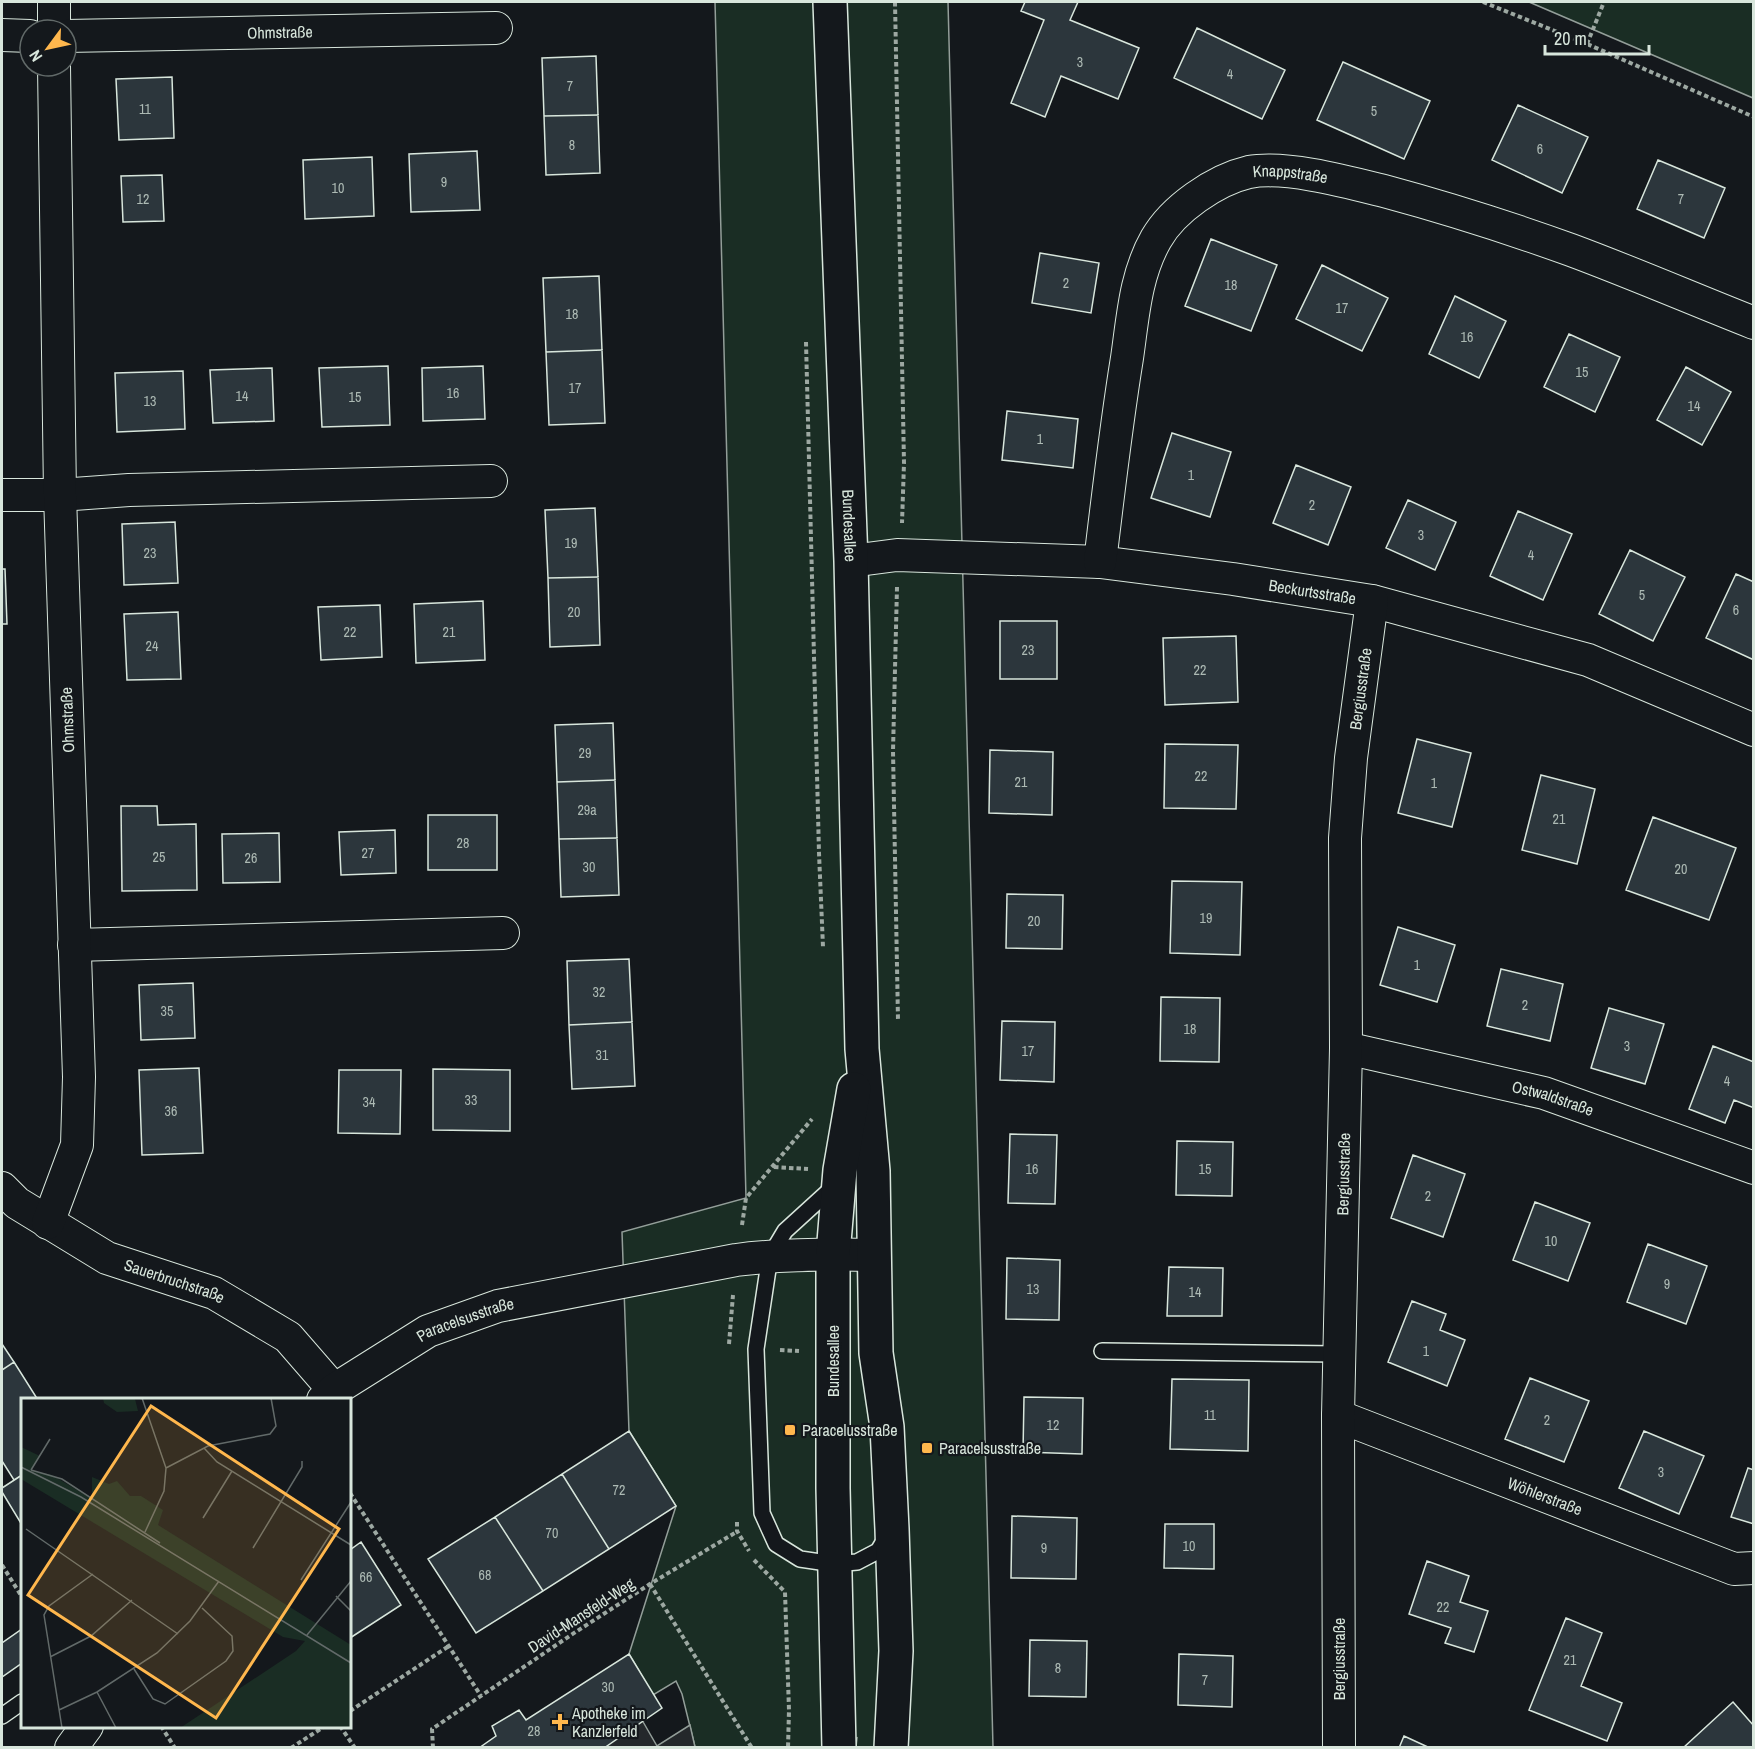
<svg xmlns="http://www.w3.org/2000/svg" width="1755" height="1749" font-family="'Archivo Narrow',sans-serif">
<rect width="100%" height="100%" fill="#14181c"/>
<path fill="#1a2d24" stroke="#939e99" stroke-width="1.5" d="M715,2H948L993,1747H856L857,1738L833,1747H695L682,1694L676,1681L653,1695L629,1654L676,1506L629,1431L622,1232L746,1198Z
M1529,2H1753V98Z"/>
<path fill="#24282b" stroke="#939e99" stroke-width="1.5" d="M642,1720L657,1746L690,1725L695,1747L603,1748Z"/>
<path fill="#2c363c" stroke="#d8e6dc" stroke-width="1.5" d="M1025,2H1078L1070,20L1139,48L1118,99L1061,76L1045,117L1011,103L1044,20L1021,11Z
M1197,28L1285,70L1262,119L1174,78Z
M596,56L598,115L544,116L542,58Z
M1343,62L1430,101L1404,159L1317,120Z
M172,77L174,138L119,140L116,79Z
M1518,105L1588,137L1562,193L1492,160Z
M598,115L600,173L546,175L544,116Z
M477,151L480,210L411,212L409,154Z
M372,157L374,216L305,219L303,160Z
M1658,160L1725,188L1704,238L1637,209Z
M162,175L164,221L123,222L121,176Z
M1211,239L1277,265L1251,331L1185,306Z
M1040,253L1099,263L1091,313L1032,303Z
M1322,265L1388,298L1362,351L1296,319Z
M599,276L602,350L546,352L543,278Z
M1455,296L1506,321L1479,378L1429,354Z
M1569,334L1620,357L1595,412L1544,387Z
M602,350L605,423L549,425L546,352Z
M388,366L390,425L322,427L319,368Z
M483,366L485,419L423,421L422,368Z
M1686,367L1731,392L1702,445L1657,420Z
M272,368L274,421L213,423L210,370Z
M183,371L185,429L117,432L115,373Z
M1007,411L1078,419L1073,468L1002,460Z
M1172,433L1231,452L1210,517L1151,498Z
M1296,465L1351,487L1328,545L1273,523Z
M1408,500L1456,522L1435,570L1386,548Z
M595,508L598,577L548,578L545,510Z
M1518,511L1572,534L1543,600L1490,576Z
M175,522L178,583L124,585L122,524Z
M1630,550L1685,577L1653,641L1599,614Z
M2,569H5L7,624H2Z
M1736,574L1754,582V660L1706,638Z
M598,577L600,645L550,647L548,578Z
M483,601L485,660L416,663L414,604Z
M380,605L382,657L321,660L318,607Z
M178,612L181,679L127,680L124,614Z
M1000,621H1057V679H1000Z
M1236,636L1238,702L1165,705L1163,638Z
M613,723L615,780L557,782L555,725Z
M1417,739L1471,753L1452,827L1398,813Z
M1165,744L1238,745L1236,809L1164,808Z
M990,750L1053,752L1052,815L989,813Z
M1541,775L1595,789L1577,864L1522,850Z
M615,780L617,838L559,839L557,782Z
M121,806H157L158,825L196,824L197,890L122,891Z
M428,815H497V870H428Z
M1653,817L1736,848L1709,920L1626,890Z
M395,830L396,873L341,875L339,832Z
M279,833L280,882L223,883L222,834Z
M617,838L619,895L561,897L559,839Z
M1172,881L1242,882L1240,955L1170,953Z
M1007,894L1063,895L1062,949L1006,948Z
M1398,927L1455,945L1437,1002L1380,985Z
M629,959L632,1022L569,1025L567,961Z
M1501,969L1563,984L1550,1041L1487,1026Z
M193,983L195,1038L141,1040L139,985Z
M1161,997L1220,998L1219,1062L1160,1061Z
M1609,1008L1664,1024L1645,1084L1591,1068Z
M1002,1021L1055,1022L1054,1082L1000,1080Z
M632,1022L635,1086L572,1089L569,1025Z
M1713,1046L1754,1062V1108L1734,1100L1725,1123L1689,1109Z
M199,1068L203,1153L142,1155L139,1070Z
M433,1069L510,1070V1131L433,1130Z
M339,1070H401L400,1134L338,1133Z
M1010,1134L1057,1135L1055,1204L1008,1203Z
M1177,1141L1233,1142L1232,1196L1176,1195Z
M1413,1155L1465,1174L1443,1237L1391,1218Z
M1535,1202L1590,1223L1568,1281L1513,1260Z
M1648,1244L1707,1266L1686,1324L1627,1302Z
M1007,1258L1060,1260L1059,1320L1006,1319Z
M1169,1267L1223,1268L1222,1316H1167Z
M1412,1301L1446,1314L1440,1330L1465,1340L1447,1386L1388,1362Z
M2,1344L14,1362L2,1370Z
M14,1362L38,1400H22V1475L14,1480L2,1461V1370Z
M1530,1378L1589,1401L1564,1462L1505,1439Z
M1172,1379L1249,1380L1248,1451L1170,1449Z
M1024,1397L1083,1398L1082,1454L1023,1452Z
M629,1431L676,1506L609,1549L562,1474Z
M1644,1431L1704,1456L1679,1514L1619,1488Z
M1748,1468L1754,1470V1524L1731,1517Z
M562,1474L609,1549L543,1591L495,1517Z
M22,1475V1525L2,1492V1488Z
M1012,1516L1077,1518L1076,1579L1011,1578Z
M495,1517L543,1591L476,1633L428,1559Z
M1165,1524H1214V1569L1164,1568Z
M361,1542L401,1605L350,1638V1550Z
M1427,1561L1469,1576L1460,1602L1488,1611L1474,1652L1445,1643L1451,1628L1409,1614Z
M1566,1618L1602,1633L1581,1686L1622,1703L1607,1741L1529,1710Z
M22,1629V1663L2,1677V1643Z
M1030,1640L1087,1641L1086,1697L1029,1696Z
M629,1654L662,1708L604,1748H479L496,1736L492,1726L519,1710L526,1720Z
M1179,1654L1233,1656L1232,1707L1178,1705Z
M1733,1702L1754,1726V1748H1683Z
M1404,1736L1430,1748H1399Z"/>
<g fill="none" stroke-linecap="round" stroke-linejoin="round">
<defs>
<path id="service" d="M833,1184L830,1190L785,1231L770,1256L756,1349L762,1513L776,1544L800,1559L834,1564L857,1562L878,1551L887,1536
M1102,1351L1339,1354
M2,1716L22,1702"/>
<g id="minor">
<path d="M54,2V30"/>
<path d="M2,35L30,36"/>
<path id="s1" d="M66,36L496,28"/>
<path d="M2,495H60L129,490L491,481"/>
<path id="s2" d="M851,561L897,555L1100,562L1233,579L1372,601L1588,660L1754,730"/>
<path id="s3" d="M1100,562C1108,494 1116,426 1127,358C1133,317 1135,276 1156,239C1173,209 1215,180 1249,172C1285,165 1348,182 1384,191C1447,208 1510,228 1571,250C1633,273 1693,299 1754,323"/>
<path d="M74,945L503,933"/>
<path id="s4" d="M1346,1048L1544,1093L1754,1168"/>
<path id="s5" d="M2,1188L17,1203L107,1258L214,1293L288,1337L334,1390"/>
<path d="M48,1223L77,1145L79,1077L60,495L54,66"/>
<path id="s6" d="M323,1400L334,1390L428,1331L498,1306L736,1260C782,1254 828,1254 874,1255"/>
<path id="s7" d="M1338,1416L1734,1569L1754,1568"/>
<path d="M71,1748L87,1726"/>
<path id="s8" d="M1339,1748L1338,1416L1346,1048L1345,838L1351,758L1372,601"/>
</g>
<g id="tertiary">
<path id="s9" d="M830,2L851,561L862,1049L873,1171L876,1353L887,1427L892,1529L896,1651L891,1748"/>
<path d="M839,1748L833,1488V1254L840,1170L854,1089"/>
</g>
</defs>
<use href="#service" stroke="#d8e6dc" stroke-width="18"/>
<use href="#minor" stroke="#d8e6dc" stroke-width="34"/>
<use href="#tertiary" stroke="#d8e6dc" stroke-width="36"/>
<path stroke="#9da8a2" stroke-width="4" stroke-dasharray="4.5 3" stroke-linecap="butt" d="M895,2L904,463L902,523
M1483,2L1587,44L1754,117
M1587,44L1604,2
M806,342L819,853L823,947
M897,587L893,751L898,1020
M774,1167L808,1169
M742,1225L746,1198L812,1119
M729,1344L733,1295
M780,1350L799,1351
M350,1493L481,1696
M737,1522V1531L749,1551
M754,1560L785,1592L789,1710L788,1748
M2,1565L22,1597
M650,1584L752,1748
M350,1711L449,1646
M161,1726L175,1748
M340,1726L355,1748
M291,1748L325,1726
M433,1748L432,1729L571,1635L650,1584L738,1531"/>
<use href="#service" stroke="#14181c" stroke-width="15"/>
<use href="#minor" stroke="#14181c" stroke-width="32"/>
<use href="#tertiary" stroke="#14181c" stroke-width="33"/>
</g>
<g fill="#ffb74d" stroke="#14181c" stroke-width="2">
<rect x="784" y="1424" width="12" height="12" rx="3"/>
<rect x="921" y="1442" width="12" height="12" rx="3"/>
<path d="M557 1713h6v6h6v6h-6v6h-6v-6h-6v-6h6z"/>
</g>
<g text-anchor="middle" stroke-width="4.5" stroke-linejoin="round" paint-order="stroke">
<g font-size="14" fill="#adbab4">
<text x="1080" y="67">3</text>
<text x="1230" y="79">4</text>
<text x="570" y="91">7</text>
<text x="145" y="114">11</text>
<text x="1374" y="116">5</text>
<text x="572" y="150">8</text>
<text x="1540" y="154">6</text>
<text x="444" y="187">9</text>
<text x="338" y="193">10</text>
<text x="143" y="204">12</text>
<text x="1681" y="204">7</text>
<text x="1066" y="288">2</text>
<text x="1231" y="290">18</text>
<text x="1342" y="313">17</text>
<text x="572" y="319">18</text>
<text x="1467" y="342">16</text>
<text x="1582" y="377">15</text>
<text x="575" y="393">17</text>
<text x="453" y="398">16</text>
<text x="242" y="401">14</text>
<text x="355" y="402">15</text>
<text x="150" y="406">13</text>
<text x="1694" y="411">14</text>
<text x="1040" y="444">1</text>
<text x="1191" y="480">1</text>
<text x="1312" y="510">2</text>
<text x="1421" y="540">3</text>
<text x="571" y="548">19</text>
<text x="150" y="558">23</text>
<text x="1531" y="560">4</text>
<text x="1642" y="600">5</text>
<text x="1736" y="615">6</text>
<text x="574" y="617">20</text>
<text x="350" y="637">22</text>
<text x="449" y="637">21</text>
<text x="152" y="651">24</text>
<text x="1028" y="655">23</text>
<text x="1200" y="675">22</text>
<text x="585" y="758">29</text>
<text x="1201" y="781">22</text>
<text x="1021" y="787">21</text>
<text x="1434" y="788">1</text>
<text x="587" y="815">29a</text>
<text x="1559" y="824">21</text>
<text x="463" y="848">28</text>
<text x="368" y="858">27</text>
<text x="159" y="862">25</text>
<text x="251" y="863">26</text>
<text x="589" y="872">30</text>
<text x="1681" y="874">20</text>
<text x="1206" y="923">19</text>
<text x="1034" y="926">20</text>
<text x="1417" y="970">1</text>
<text x="599" y="997">32</text>
<text x="1525" y="1010">2</text>
<text x="167" y="1016">35</text>
<text x="1190" y="1034">18</text>
<text x="1627" y="1051">3</text>
<text x="1028" y="1056">17</text>
<text x="602" y="1060">31</text>
<text x="1727" y="1086">4</text>
<text x="471" y="1105">33</text>
<text x="369" y="1107">34</text>
<text x="171" y="1116">36</text>
<text x="1032" y="1174">16</text>
<text x="1205" y="1174">15</text>
<text x="1428" y="1201">2</text>
<text x="1551" y="1246">10</text>
<text x="1667" y="1289">9</text>
<text x="1033" y="1294">13</text>
<text x="1195" y="1297">14</text>
<text x="1426" y="1356">1</text>
<text x="1210" y="1420">11</text>
<text x="1547" y="1425">2</text>
<text x="1053" y="1430">12</text>
<text x="1661" y="1477">3</text>
<text x="619" y="1495">72</text>
<text x="552" y="1538">70</text>
<text x="1189" y="1551">10</text>
<text x="1044" y="1553">9</text>
<text x="485" y="1580">68</text>
<text x="366" y="1582">66</text>
<text x="1443" y="1612">22</text>
<text x="1570" y="1665">21</text>
<text x="1058" y="1673">8</text>
<text x="1205" y="1685">7</text>
<text x="608" y="1692">30</text>
<text x="534" y="1736">28</text>
</g>
<g font-size="16" fill="#d8e6dc" stroke="#14181c">
<text dy="6" stroke="none"><textPath href="#s1" startOffset="214">Ohmstraße</textPath></text>
<text dy="6" stroke="none"><textPath href="#s3" startOffset="488">Knappstraße</textPath></text>
<text dy="6" stroke="none"><textPath href="#s9" startOffset="524">Bundesallee</textPath></text>
<text dy="6" stroke="none"><textPath href="#s2" startOffset="464">Beckurtsstraße</textPath></text>
<text dy="6" stroke="none"><textPath href="#s8" startOffset="1060">Bergiusstraße</textPath></text>
<text transform="translate(67 720) rotate(-92)" y="6">Ohmstraße</text>
<text dy="6" stroke="none"><textPath href="#s4" startOffset="213">Ostwaldstraße</textPath></text>
<text dy="6" stroke="none"><textPath href="#s8" startOffset="574">Bergiusstraße</textPath></text>
<text dy="6" stroke="none"><textPath href="#s5" startOffset="198">Sauerbruchstraße</textPath></text>
<text dy="6" stroke="none"><textPath href="#s6" startOffset="165">Paracelsusstraße</textPath></text>
<text transform="translate(833 1361) rotate(-90)" y="6">Bundesallee</text>
<text dy="6" stroke="none"><textPath href="#s7" startOffset="222">Wöhlerstraße</textPath></text>
<text transform="translate(581 1615) rotate(-33)" y="6">David-Mansfeld-Weg</text>
<text transform="translate(1339 1659) rotate(-90)" y="6">Bergiusstraße</text>
</g>
<g font-size="16" fill="#d8e6dc" stroke="#14181c" text-anchor="start">
<text x="802" y="1436">Paracelusstraße</text>
<text x="939" y="1454">Paracelsusstraße</text>
<text x="572" y="1719">Apotheke im<tspan x="572" dy="18">Kanzlerfeld</tspan></text>
</g>
</g>
<g transform="translate(21 1398)">
<rect width="330" height="330" fill="#14181c"/>
<path d="M82,0L114,1L117,13L96,14L83,5ZM0,49L19,58L10,72L31,77L71,101V79L88,86L96,83L109,98H120L142,112L137,127L330,247V330H159L275,253L284,243L262,239L0,81Z" fill="#1a2d24"/>
<path fill="none" stroke="#626a69" stroke-width="1.5" d="M121,0L145,70L143,93L124,134M183,50L196,64L330,147M0,69L60,99L330,265M145,70L187,48L249,36L255,28L250,0M10,72L41,81L139,145M10,72L29,41M182,120L211,73M5,131L157,236M232,150L281,69V63M280,182L330,104M315,198L330,213M286,237L330,183M29,259L70,238L111,202M113,271L132,301L144,306L205,263L212,253L211,238L181,210M76,294L95,330M38,312L76,294L136,255L169,223L198,183M41,330L23,217L28,208L72,176"/>
<path fill="#ffb74d" fill-opacity="0.15" stroke="#ffb74d" stroke-width="3" d="M130,8L318,131L195,320L7,197Z"/>
<rect width="330" height="330" fill="none" stroke="#d8e6dc" stroke-width="3"/>
</g>
<rect width="1755" height="1749" fill="none" stroke="#d8e6dc" stroke-width="6"/>
<g transform="translate(48 48) rotate(237)"><circle r="28" fill="#14181c" stroke="#626a69" stroke-width="1.5"/>
<path d="M0-4.5L10 22L0 15L-10 22Z" fill="#ffb74d"/>
<text y="-9" font-size="16" font-weight="bold" text-anchor="middle" fill="#d8e6dc">N</text>
</g>
<path d="M1545 45v9h104v-9" fill="none" stroke="#d8e6dc" stroke-width="3"/>
<text x="1554" y="45" font-size="18" fill="#d8e6dc" stroke="#14181c" stroke-width="4.5" paint-order="stroke">20 m</text>
</svg>
